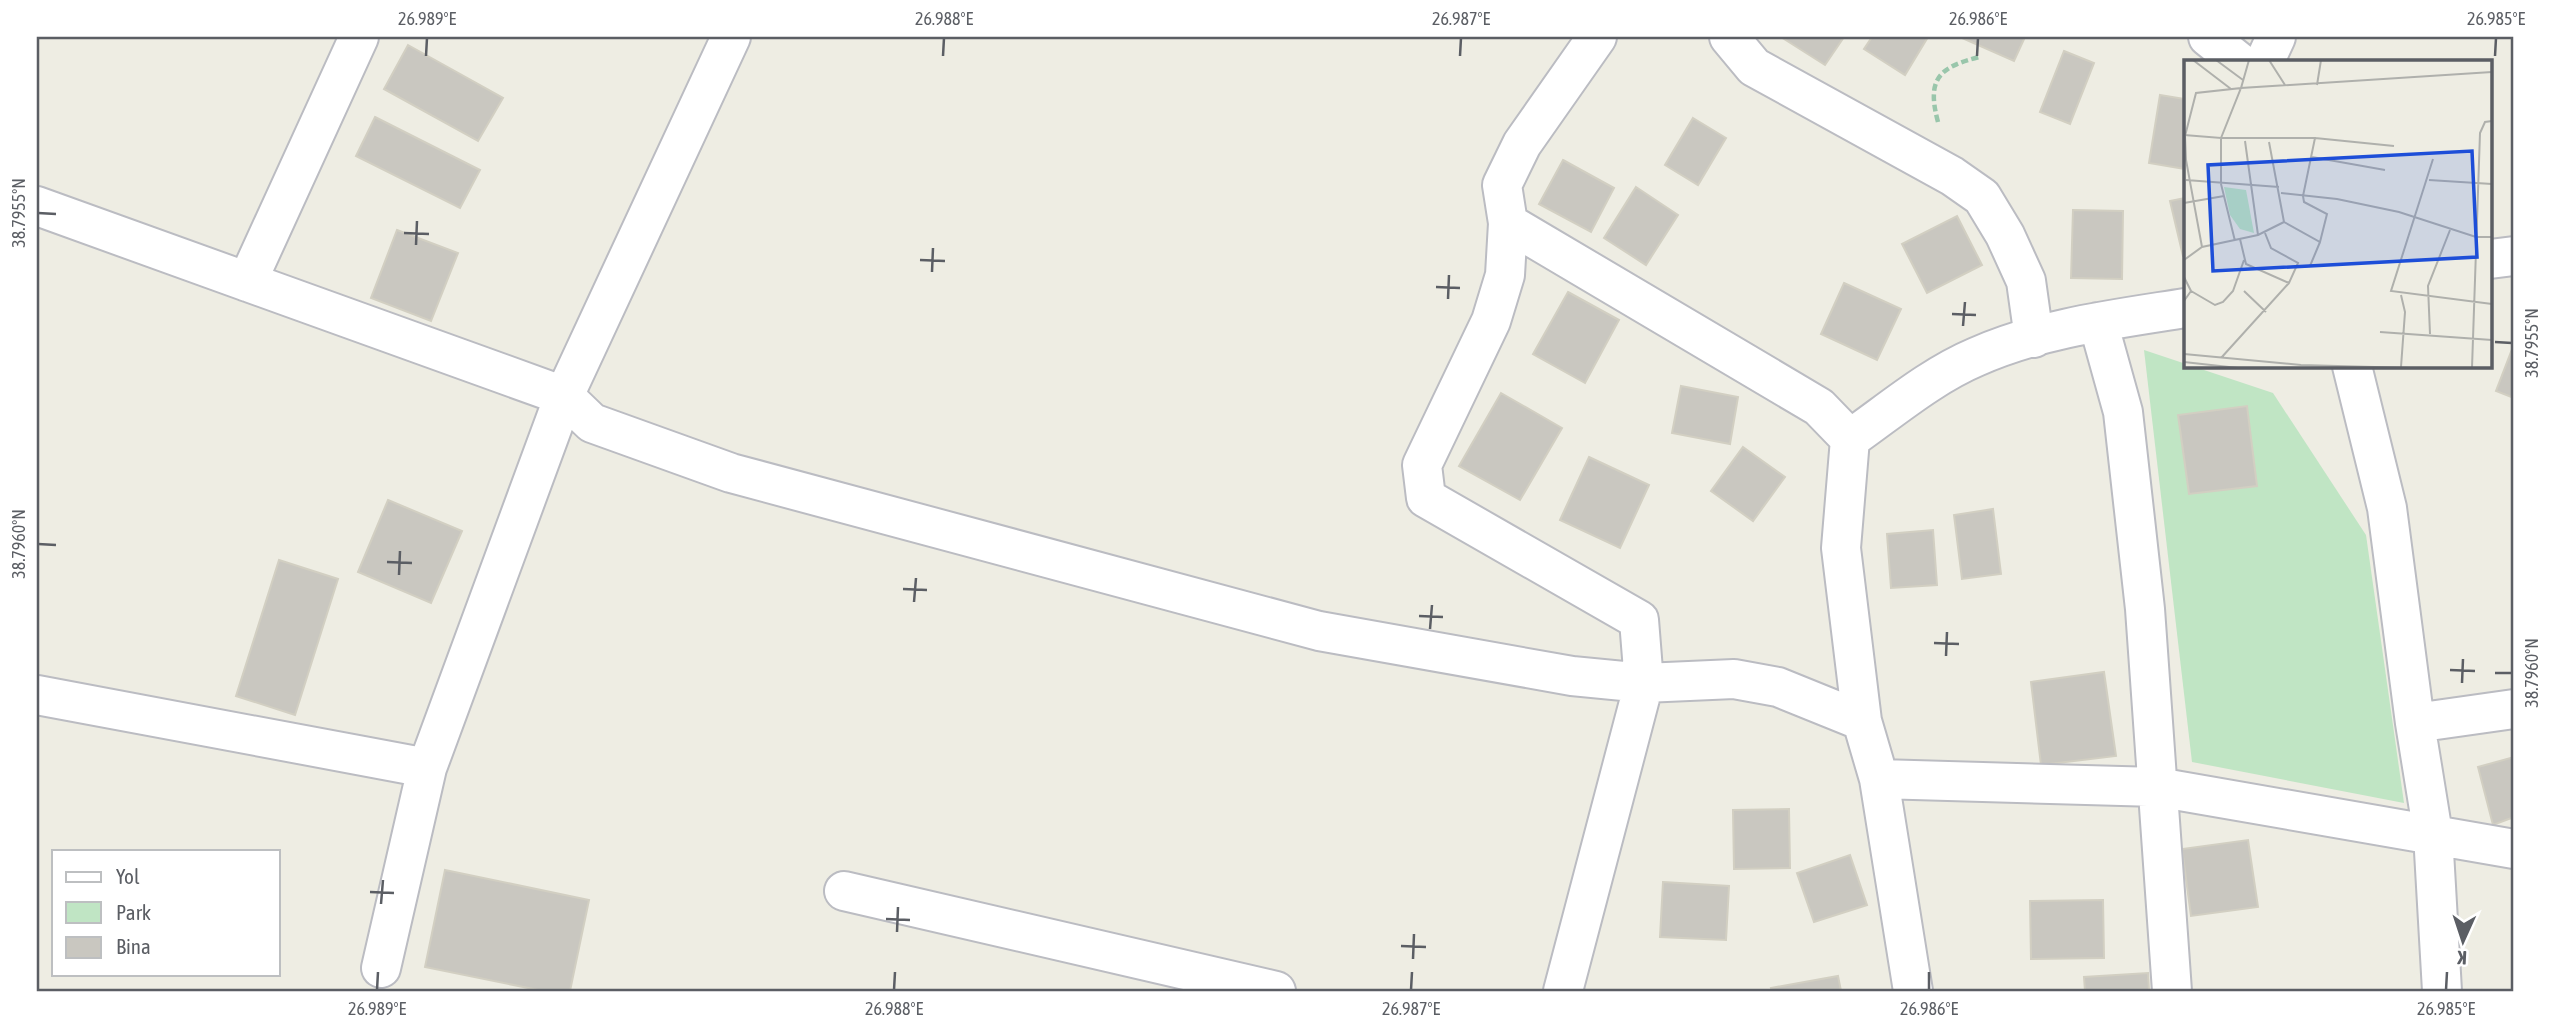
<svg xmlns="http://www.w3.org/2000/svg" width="2551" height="1028" font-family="'Asap Condensed',sans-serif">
<rect width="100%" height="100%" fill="#eeede3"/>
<path fill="#c0e5c4" d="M2144,350L2273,393L2366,535L2404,803L2192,762Z"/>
<path fill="#c9c7c0" stroke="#d2cfc2" stroke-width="2" d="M1781,37H1844L1825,65Z
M1872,37H1928L1905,75L1864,49Z
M1960,37H2025L2014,61Z
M408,45L503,98L478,141L384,89Z
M2064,51L2094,63L2070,124L2040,112Z
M2160,95L2185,99V169L2149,163Z
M375,117L480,170L460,208L356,156Z
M1693,118L1726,138L1698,185L1665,165Z
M1563,160L1614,188L1591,232L1539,204Z
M1636,187L1678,215L1646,265L1604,238Z
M2185,198V256H2183L2170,201Z
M2073,210L2123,211L2122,279L2071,278Z
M1957,216L1982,265L1927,293L1902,244Z
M397,230L458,253L431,321L371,298Z
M1844,283L1901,309L1877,360L1821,334Z
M1568,292L1619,320L1585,383L1533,354Z
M2514,344V398L2496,391Z
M1681,386L1738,397L1730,444L1672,433Z
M1501,393L1562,428L1520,500L1459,466Z
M2247,406L2257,486L2189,494L2178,415Z
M1743,447L1785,477L1753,521L1711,491Z
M1589,457L1649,485L1620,548L1560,520Z
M388,500L462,531L431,603L358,572Z
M1993,509L2001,574L1962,579L1954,515Z
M1933,530L1937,585L1891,588L1887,534Z
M279,560L338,579L295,715L236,696Z
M2104,672L2116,756L2041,765L2031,682Z
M2514,757V817L2493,825L2478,767Z
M1789,809L1790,868L1734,869L1733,810Z
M2248,840L2258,907L2191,916L2182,849Z
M1850,855L1867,905L1814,922L1797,873Z
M445,870L589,900L570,991H543L425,967Z
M1663,882L1729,886L1726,940L1660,937Z
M2103,900L2104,958L2031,959L2030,901Z
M2148,973L2149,991H2085L2084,977Z
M1838,976L1841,991H1772L1771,988Z"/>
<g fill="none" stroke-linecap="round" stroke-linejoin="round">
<defs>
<path id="minor" d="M1729,37L1754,67L1952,176L1982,197L2005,235L2026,281L2034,338
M2208,37L2238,61
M2265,61L2276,37
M37,206L564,396L592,423L731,473L1319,631L1572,676L1644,683L1734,679L1778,687L1862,721
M1508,223L1502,185L1522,144L1597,37
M2490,259L2514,256
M247,282L359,37
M2098,322L2123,412L2145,609L2172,991
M2352,366L2387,508L2415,723L2433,834L2442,991
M1850,439C1890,411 1931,376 1976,357C2041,328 2116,319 2185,308
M37,695L427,768
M2415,723L2514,709
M1879,779L2157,787L2514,849
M844,891L1276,991
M381,968L427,768L564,396L731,37
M1563,991L1644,683L1639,620L1426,498L1422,465L1491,321L1505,275L1508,223L1819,407L1850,439L1841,548L1862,721L1879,779L1913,991"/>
</defs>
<use href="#minor" stroke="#bbbcc2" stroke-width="42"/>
<path stroke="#99c6ab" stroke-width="4.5" stroke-dasharray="7 3.5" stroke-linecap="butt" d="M1938,122C1926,78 1940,67 1979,57"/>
<use href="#minor" stroke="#fff" stroke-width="38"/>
</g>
<path fill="none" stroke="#5b5e64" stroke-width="2.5" d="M426,56L427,38M943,56L944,38M1460,56L1461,38M1977,56L1978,38M2495,56L2496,38M38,213L56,214M404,233L429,234M416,245L417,221M920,260L945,261M932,272L933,248M1436,287L1460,288M1448,299L1449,275M1952,314L1976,315M1963,326L1965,302M2495,342L2512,343M38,544L56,545M387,562L412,563M399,575L400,551M903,589L927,590M914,602L916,578M1419,616L1443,617M1430,629L1432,605M1934,643L1959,644M1946,656L1947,632M2450,670L2475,671M2495,673H2512M2462,683L2463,659M370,892L394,893M381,904L383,880M886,919L910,920M897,932L898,907M1401,946L1426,947M1413,959L1414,934M377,990L378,972M894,990L895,972M1411,990L1412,972M1929,990V972M2446,990L2447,972"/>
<g transform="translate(2184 60)">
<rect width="308" height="308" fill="#eeede3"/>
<path d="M40,127L62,130L70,173L56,169L46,155Z" fill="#c0e5c4"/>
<path fill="none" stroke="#afb0ac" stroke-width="2" d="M9,0L47,29M32,0L59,20M85,0L101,25M133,25L137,0M0,75L37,78L57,28L308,12M131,78L210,86M61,81L74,175M85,82L100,162M128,97L201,110M249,99L207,231L308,244M2,120L95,127M245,120L308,124M97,133L153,139L215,152L292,177H308M0,143L40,136M56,179L62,204L105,223L114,203L87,188L81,173M51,181L37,124V78H131L119,136L120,142L143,154L136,182L100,162M18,187L2,100L1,76L12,33L57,28L65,0M0,200L18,187L74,175L100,162M114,207L126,206L136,182M0,217L7,231L0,241M7,231L31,245L39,242L49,231L60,200M60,231L82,252M217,235L221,252L217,307M196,272L308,280M246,274L244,226L266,170M0,294L117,305L227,308M37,298L105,223M0,302L54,308M288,308L296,73L301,62L308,61"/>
<path fill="#1d4ed8" fill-opacity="0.15" stroke="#1d4ed8" stroke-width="3.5" d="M288,91L293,197L29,211L24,105Z"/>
<rect width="308" height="308" fill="none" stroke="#5b5e64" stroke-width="3.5"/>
</g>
<rect width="2551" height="1028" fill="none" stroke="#ffffff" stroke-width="77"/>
<rect x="52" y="850" width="228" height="126" fill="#ffffff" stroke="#bdbfc1" stroke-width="2"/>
<rect x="66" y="872" width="35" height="10" fill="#ffffff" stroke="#bdbfc1" stroke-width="2"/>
<text x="116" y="884" font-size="21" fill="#5b5e64">Yol</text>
<rect x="66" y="902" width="35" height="21" fill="#c0e5c4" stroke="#bdbfc1" stroke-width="2"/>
<text x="116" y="920" font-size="21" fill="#5b5e64">Park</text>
<rect x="66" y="937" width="35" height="21" fill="#c9c7c0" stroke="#bdbfc1" stroke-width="2"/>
<text x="116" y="954" font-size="21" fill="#5b5e64">Bina</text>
<g transform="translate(2463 941) rotate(183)" stroke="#ffffff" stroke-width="5" paint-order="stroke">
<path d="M0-5L12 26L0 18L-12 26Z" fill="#5b5e64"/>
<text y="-10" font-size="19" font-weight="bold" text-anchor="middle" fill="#5b5e64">K</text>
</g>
<rect x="38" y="38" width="2474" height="952" fill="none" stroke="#5b5e64" stroke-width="2.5"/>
<g font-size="18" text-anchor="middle" fill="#5b5e64">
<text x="427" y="25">26.989°E</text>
<text x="944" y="25">26.988°E</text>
<text x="1461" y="25">26.987°E</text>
<text x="1978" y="25">26.986°E</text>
<text x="2496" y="25">26.985°E</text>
<text transform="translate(19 213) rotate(-90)" y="6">38.7955°N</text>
<text transform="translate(2532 343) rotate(-90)" y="6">38.7955°N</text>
<text transform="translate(19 544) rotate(-90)" y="6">38.7960°N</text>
<text transform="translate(2532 673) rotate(-90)" y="6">38.7960°N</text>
<text x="377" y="1015">26.989°E</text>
<text x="894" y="1015">26.988°E</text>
<text x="1411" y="1015">26.987°E</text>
<text x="1929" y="1015">26.986°E</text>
<text x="2446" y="1015">26.985°E</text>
</g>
</svg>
